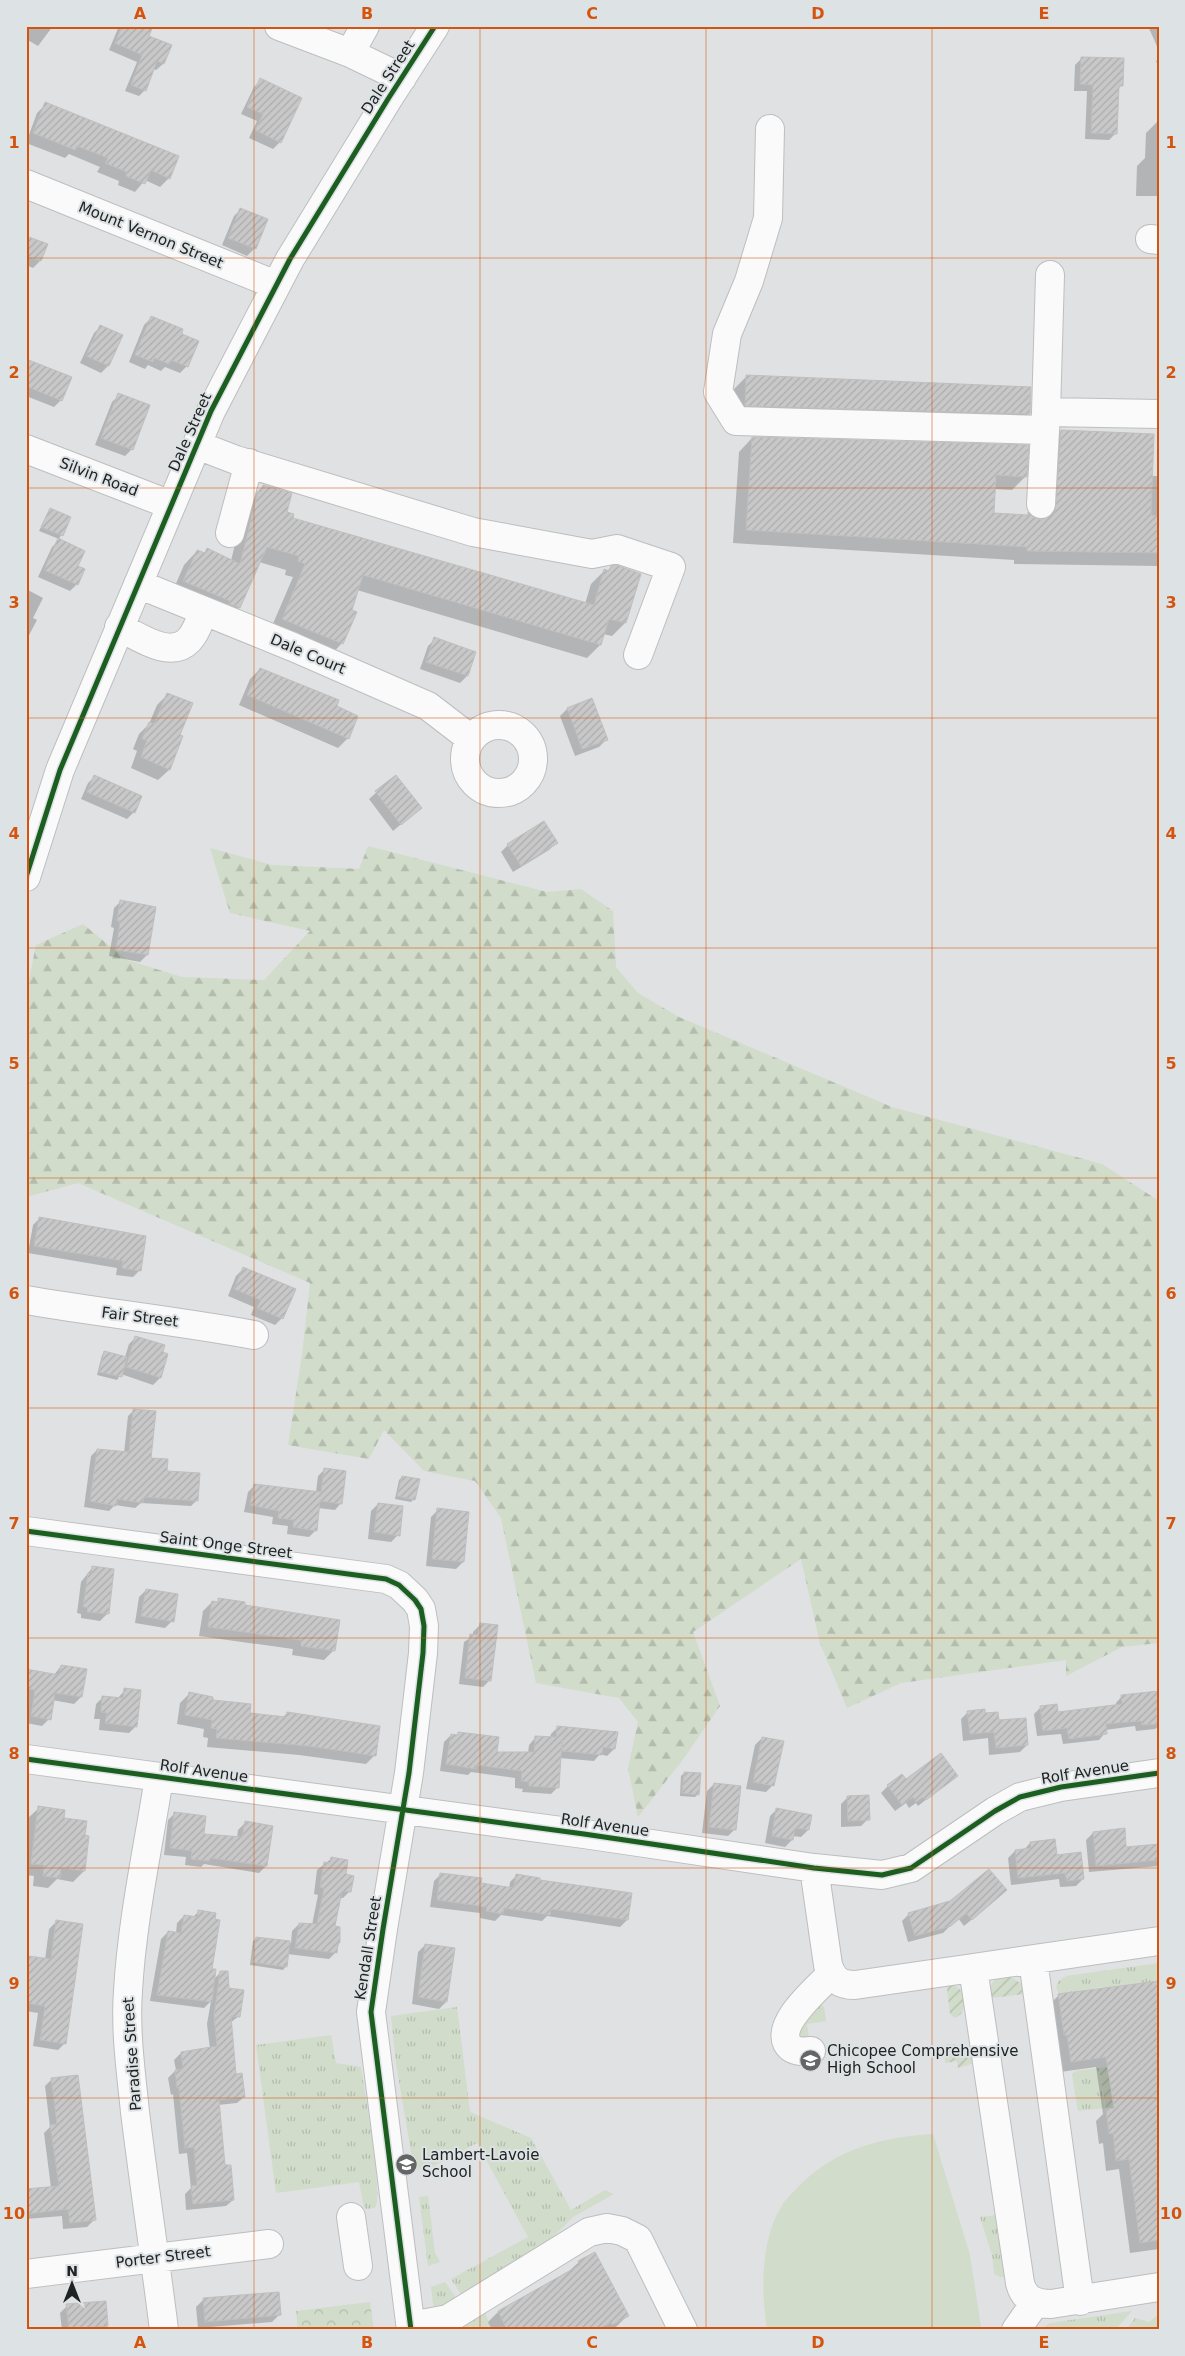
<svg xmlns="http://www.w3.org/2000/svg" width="1185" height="2356" font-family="'DejaVu Sans',sans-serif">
<defs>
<pattern id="grass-tufts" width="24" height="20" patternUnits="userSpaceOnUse" patternTransform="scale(1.25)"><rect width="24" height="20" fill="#d1dcca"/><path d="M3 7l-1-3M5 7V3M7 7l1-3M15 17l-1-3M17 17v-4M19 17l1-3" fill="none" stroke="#b3bcad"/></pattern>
<pattern id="forest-firs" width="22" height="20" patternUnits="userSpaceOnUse" patternTransform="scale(1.25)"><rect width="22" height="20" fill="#d1dcca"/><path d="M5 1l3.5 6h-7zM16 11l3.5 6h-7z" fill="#b3bcad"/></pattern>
<pattern id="park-crowns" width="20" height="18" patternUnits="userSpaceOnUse" patternTransform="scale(1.25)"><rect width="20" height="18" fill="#d1dcca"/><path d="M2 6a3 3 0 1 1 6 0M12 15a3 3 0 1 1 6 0" fill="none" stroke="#b3bcad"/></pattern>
<pattern id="garden-furrows" width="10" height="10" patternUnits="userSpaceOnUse" patternTransform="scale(1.25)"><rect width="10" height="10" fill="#d1dcca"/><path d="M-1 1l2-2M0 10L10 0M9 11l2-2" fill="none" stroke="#b3bcad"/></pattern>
<pattern id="building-hatch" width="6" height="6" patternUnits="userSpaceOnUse" patternTransform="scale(1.25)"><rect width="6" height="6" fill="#c8c8c9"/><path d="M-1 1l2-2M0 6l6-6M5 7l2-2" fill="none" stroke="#acacac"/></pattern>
</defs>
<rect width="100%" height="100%" fill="#dfe1e3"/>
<path fill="url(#grass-tufts)" d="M1159,1963V1981L1103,1989L1102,1987L1059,1994L1056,1987L1058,1982L1066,1976Z
M820,2003L824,2007L826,2021L807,2024L809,2038L800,2041L794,2027Z
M457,2007L470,2112L531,2138L571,2210L605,2190L614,2194L573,2217L545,2245L464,2299L451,2279L528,2237L477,2143L428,2169L414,2170L396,2063L391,2016Z
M331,2035L336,2063L361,2067C364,2089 384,2193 375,2208L366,2209L364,2207L359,2182L276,2193L256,2045Z
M1099,2068L1105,2108L1078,2111L1072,2074L1076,2071Z
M428,2196L435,2253L440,2262L428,2266L419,2197Z
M997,2215L1006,2277H1000L994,2274L992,2255L980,2217Z
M445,2282L459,2302L434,2311L431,2287Z
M484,2308L491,2330H447Z
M1132,2311L1115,2330H1040L1050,2323Z
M1159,2314V2330H1126L1135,2318L1149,2322Z"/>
<path fill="url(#forest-firs)" d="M368,846L547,892L581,889L613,911L616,967L638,993L679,1017L892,1107L1102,1164L1159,1201V1643L1122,1647L1066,1676V1660L901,1683L847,1708L820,1643L801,1559L693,1632L720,1706L684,1758L638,1817L628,1768L638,1722L619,1698L536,1683L501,1518L475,1481L424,1471L384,1430L369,1459L288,1445L302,1355L310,1283L78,1183L26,1197V995L36,945L83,924L127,960L182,977L264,980L310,931L230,913L210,848L272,865L359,869Z"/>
<path fill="url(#park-crowns)" d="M370,2302L374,2330H298L296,2311Z"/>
<path fill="url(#garden-furrows)" d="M1009,1976L1022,1984L1023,1994L991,1998C988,1983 995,1978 1009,1976Z
M953,1985L960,1989L966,2003L961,2014L955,2018L950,2014L947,1990L948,1986Z
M947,2044C959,2043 972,2050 974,2063L958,2068L957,2061L945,2063L944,2048Z
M1108,2067L1114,2108L1106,2109L1099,2068Z"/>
<path fill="#d1dcca" d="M933,2134L970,2255L981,2327L979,2330H767C761,2289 760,2236 785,2201C790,2195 796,2189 801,2184C837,2148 884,2137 933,2134Z"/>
<path fill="#0003" d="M26,26H53L38,46L26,39Z
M119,26H152L147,37L170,46L163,64L156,70L153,69L145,90L139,96L125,91L137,62L109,50Z
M1148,26H1159V51Z
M1082,58L1122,85L1118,89L1116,133L1109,140L1085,139L1087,91H1074L1075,65Z
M1159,58V68L1156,61Z
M261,80L280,142L273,149L249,138L257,121L241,114L254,87Z
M46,104L169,178L160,187L145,180L135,192L118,185L119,181L97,172L100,167L69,154L65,158L26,143L37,113Z
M1157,122H1159V196H1136L1137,166L1145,158L1146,133Z
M241,209L267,219L254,249L247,256L222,245L234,216Z
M26,237L40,261L33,268L26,265Z
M151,318L180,334L187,366L180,373L165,367L161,371L148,365L145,369L129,362L144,325Z
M101,326L122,336L108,366L101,373L80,363L94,333Z
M26,364L61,400L54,407L26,396Z
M747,376L1029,413L1015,428L731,419L732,391Z
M119,395L132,449L125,456L95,445L112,402Z
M1061,431L1150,476H1159V566L1014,564V560L733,543L739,452L752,438L1026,476L1012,490L994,489L992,514L1026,516L1028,514L1032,518L1042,520L1047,445Z
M263,486L291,519L585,604L591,584L604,571H607L611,567L625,623L612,636L603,634L600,645L587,658L357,590L342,643L329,657L269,633L293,577L285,575L286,570L259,562L239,608L225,621L171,595L184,565L197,551L203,554L208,550L231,561L244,506Z
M50,509L70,518L59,539L39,531Z
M59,540L76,567L83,570L77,584L70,591L38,577L52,547Z
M26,589L43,598L33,618L37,620L26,641Z
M435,639L467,676L460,683L420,669L428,646Z
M260,669L335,707L348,738L338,748L239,705L250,679Z
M168,694L179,736L182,737L169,770L158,780L131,768L137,751L133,749L139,734L149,724L157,705Z
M567,709L606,740L599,747L575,756L560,716Z
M95,776L134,812L127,819L81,799L88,783Z
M395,776L420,808L393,831L369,799Z
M543,823L556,843L549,850L513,872L501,852L508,845Z
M121,901L147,955L140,962L109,956L114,928L111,927L114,908Z
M40,1218L145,1237L140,1270L133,1277L116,1275L117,1268L28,1253L33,1225Z
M243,1269L282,1318L275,1325L251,1315L254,1307L228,1296L236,1276Z
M136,1337L167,1355L160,1378L153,1385L121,1374L117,1380L97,1375L102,1355L105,1352L125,1357L129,1344Z
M134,1410L149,1459L197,1500L191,1506L141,1503L135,1508L115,1505L109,1511L84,1507L91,1456L97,1450L124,1453L128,1416Z
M324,1470L341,1503L335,1510L318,1508L316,1530L309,1537L287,1534L288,1526L272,1524L273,1517L244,1512L248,1492L255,1485L316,1492L318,1476Z
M402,1477L414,1499L411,1502L395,1499L399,1480Z
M378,1504L398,1535L391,1542L368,1539L371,1511Z
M438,1510L463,1562L456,1569L426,1566L431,1517Z
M92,1568L113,1570L107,1614L100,1621L81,1618V1614L77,1613L81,1582Z
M146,1590L172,1621L165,1628L135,1623L139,1597Z
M219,1600L243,1606L334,1650L324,1660L292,1655L293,1649L199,1636L203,1611L212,1602L216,1603Z
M480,1625L490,1680L483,1687L459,1684L464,1642L473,1636V1632Z
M61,1666L86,1670L81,1697L74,1704L52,1700L49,1719L42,1726L26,1723L29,1697L26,1696V1671L54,1675Z
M125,1690L136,1726L129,1733L99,1730L100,1719H94L96,1704L103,1697L117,1699Z
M1159,1693V1726L1155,1729L1136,1731L1135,1726L1105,1730V1733L1099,1740L1063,1744L1061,1734L1037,1736L1034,1714L1041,1707L1057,1714L1116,1706V1703L1122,1696Z
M189,1694L248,1714L282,1718L287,1713L374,1756L366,1764L299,1755L207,1747L208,1738L203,1737L204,1729L177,1724L180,1703Z
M968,1712L984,1714L998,1721L1027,1745L1020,1752L989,1755L988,1738L963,1741L961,1719Z
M558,1727L614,1749L607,1756L600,1754L594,1761L559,1758L558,1787L551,1794L522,1792L523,1789L515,1788V1778L471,1772L468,1775L440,1771L444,1742L451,1735L456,1736L459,1733L496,1753H528L529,1745L535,1738H550L551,1734Z
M762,1738L773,1785L766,1792L746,1789L755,1745Z
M684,1773L698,1794L695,1797L680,1796L681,1776Z
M956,1776L918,1806L916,1803L909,1808L906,1803L895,1811L881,1793L888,1786L906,1781Z
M714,1784L735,1829L728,1836L702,1833L707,1791Z
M848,1797L868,1819L861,1826L841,1827V1804Z
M39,1808L62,1819L84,1836L88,1837L84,1871L73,1882L57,1879L48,1888L33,1886L34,1876L26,1875L28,1818Z
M777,1809L808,1830L801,1837L793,1836L792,1840L785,1847L765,1843L770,1816Z
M175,1813L203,1835L237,1838L238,1830L245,1823L272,1827L266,1866L259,1873L204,1864L201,1867L185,1865L186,1857L164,1855L168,1820Z
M1093,1833L1125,1848L1159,1846V1866L1089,1872L1086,1840Z
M1030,1843L1056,1857L1083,1879L1076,1886L1060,1887L1059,1879L1011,1885L1008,1858L1015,1851H1023Z
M332,1858L344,1875L350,1891L343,1898H339L334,1927L339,1943L336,1952L329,1959L287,1954L286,1966L283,1970L250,1965L253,1941L256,1938L291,1943L292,1931L299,1924L312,1925L318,1895L314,1894L317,1870Z
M441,1874L509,1889L510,1882L517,1875L539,1881L631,1894L627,1920L620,1927L547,1916L542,1921L501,1915L495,1921L480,1918V1913L430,1907L434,1881Z
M999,1897L964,1926L958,1918L943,1933L908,1942L902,1921L909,1914Z
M199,1911L213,1980L221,1972L239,2016L230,2023L235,2075L244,2097L237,2103L218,2105L224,2166L233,2200L226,2206L186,2210L185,2194L191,2188L187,2153L179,2154L173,2094L171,2095L168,2078L176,2070L174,2060L181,2053L210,2049L207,2024L211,2001L204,2008L150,2001L161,1939L168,1932L176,1933L177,1923L184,1916L192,1918Z
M56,1922L65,2043L58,2050L33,2046L38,2013L26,2011V1959L28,1957L45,1960L49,1929Z
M425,1945L446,2002L439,2009L412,2004L418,1952Z
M1159,1981V2249L1130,2253L1119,2169L1106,2171L1103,2143L1099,2144L1096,2121L1103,2114L1096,2067L1060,2072L1048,2006L1059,1995Z
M52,2079L94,2220L87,2227L63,2229L62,2216L26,2219V2190L51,2188L44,2133L50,2127L45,2086Z
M579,2262L627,2316L617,2326L611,2330H492L488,2322L498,2312L568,2272Z
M203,2300L279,2315L272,2322L198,2328L196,2307Z
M105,2302L107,2330H62L60,2313L67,2306Z"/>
<path fill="url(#building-hatch)" stroke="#bfbfbf" d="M122,26H153L149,36L172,45L164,64L157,61L146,91L131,85L142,55L115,43Z
M1081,57L1124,58L1123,86H1119L1117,134L1091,133L1093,85L1080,84Z
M260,78L302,98L281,143L255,130L263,114L247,107Z
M45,102L179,156L170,179L151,170L145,184L126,176L127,172L105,163L108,158L77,146L75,150L33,133Z
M240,208L268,219L256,249L228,238Z
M26,236L48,244L41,261L26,256Z
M151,316L183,329L182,334L199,341L188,367L171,360L169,364L154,358L153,362L135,355Z
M100,325L123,335L109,366L86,356Z
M26,359L72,377L62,401L26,386Z
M746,375L1031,387L1030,414L745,406Z
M118,393L150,405L133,450L101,438Z
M1061,430L1154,434L1151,515L1159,516V553L1027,551V547L746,530L752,437L1029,445L1027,477L996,475L994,513L1028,515V512L1033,517L1041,520L1055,513Z
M263,485L292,493L287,512L294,514L293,518L594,605L604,569L609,571L611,566L616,565L641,574L626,623L609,619L601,645L363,575L352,610L357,612L343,644L282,619L305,564L298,561L299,556L267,547L240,608L229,604L230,601L183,581L197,550L205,553L207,548L240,564L258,491L261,492Z
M50,508L71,517L63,536L41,527Z
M58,538L85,551L78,566L85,569L78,585L44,570Z
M434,637L476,652L468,676L426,662Z
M260,668L339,700L337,706L358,716L349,739L247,695Z
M167,693L193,703L180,735L183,736L170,770L141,757L147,740L142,739L149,722L154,724Z
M592,698L608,740L582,749L567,708Z
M94,775L142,796L135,813L87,792Z
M396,775L422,808L401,825L375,791Z
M544,821L558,843L521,866L507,844Z
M120,900L156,907L148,955L116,950L120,921H117Z
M39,1217L146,1236L141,1271L122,1268L123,1261L34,1246Z
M243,1267L296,1289L283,1319L257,1308L261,1300L234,1289Z
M135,1336L165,1345L163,1352L168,1354L161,1378L126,1367Z
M104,1351L127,1357L122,1377L99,1372Z
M133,1409L156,1411L151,1458L168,1459L167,1471L200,1473L198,1501L144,1497L143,1503L117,1499L116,1506L90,1501L97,1449L129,1452Z
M324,1468L346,1471L342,1504L320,1501L317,1531L293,1527L294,1520L278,1518L279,1511L250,1505L254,1484L321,1492Z
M402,1476L420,1479L415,1500L397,1496Z
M378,1503L403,1506L400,1536L374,1532Z
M437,1508L469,1512L464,1562L432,1559Z
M92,1566L114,1569L109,1614L87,1612L88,1607H83L88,1573L91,1574Z
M146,1589L178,1594L174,1622L141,1616Z
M218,1598L245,1602V1605L340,1620L335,1651L301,1646V1640L208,1627L212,1601L218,1602Z
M480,1623L498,1625L491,1681L465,1678L470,1634L478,1635Z
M61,1665L87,1669L82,1697L55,1693L51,1720L31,1716L35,1690L26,1688V1669L59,1675Z
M124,1688L141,1690L137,1727L105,1723L107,1713L101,1712L102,1696L123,1698Z
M1159,1691V1724L1142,1725L1141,1721L1106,1724L1107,1734L1069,1739L1067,1728L1043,1731L1040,1706L1057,1704L1058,1712L1122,1704L1121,1695Z
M189,1692L213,1697V1700L251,1704L250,1713L286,1717L287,1712L380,1726L376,1756L308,1746L216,1738L217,1729L211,1728L212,1720L185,1715Z
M985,1709V1713L998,1712L999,1720L1026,1718L1028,1745L996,1748L994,1732L970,1734L967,1711Z
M557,1726L618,1732L615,1749L603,1747L602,1755L562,1751V1740L559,1788L529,1786V1782L521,1781L522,1771L477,1765L476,1769L446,1764L451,1734L458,1735V1732L499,1737L497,1752H534L535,1736L556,1737Z
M762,1737L784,1741L774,1786L753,1782Z
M941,1753L958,1776L926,1800L923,1797L916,1802L913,1797L902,1805L887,1785L902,1774L906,1779Z
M684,1772L701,1773L699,1795L682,1793Z
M714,1783L741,1786L736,1830L709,1827Z
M869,1795L870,1820L848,1821L847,1796Z
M38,1806L65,1810L64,1818L87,1821L85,1835L89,1836L85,1871L61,1868L60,1878L43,1876L44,1865L31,1864Z
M776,1808L812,1815L809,1830L795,1828L793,1840L772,1836Z
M174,1812L206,1816L204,1834L242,1837L245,1821L273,1826L267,1866L210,1858L209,1861L191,1859L192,1851L170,1848Z
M1125,1828L1126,1847L1159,1844V1860L1096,1866L1093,1832Z
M1055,1839L1057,1855L1081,1852L1084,1879L1067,1881L1065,1873L1018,1878L1015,1850L1031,1848L1030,1842Z
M331,1857L348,1860L346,1874L354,1876L351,1892L342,1891L335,1926L340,1927V1943H338L337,1953L295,1948L299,1923L317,1924L324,1888L320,1887L324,1862L330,1863Z
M989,1869L1007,1890L972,1920L966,1913L951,1926L915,1936L908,1913L950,1901Z
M440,1873L482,1878L481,1883L514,1888L516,1874L540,1878V1880L632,1893L628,1920L551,1909L550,1915L504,1908L503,1914L486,1911L487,1907L437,1900Z
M198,1910L216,1913L215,1919L220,1920L212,1969H216L212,2002L157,1995L168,1931L181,1933L184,1915L197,1917Z
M56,1920L83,1924L66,2044L40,2040L45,2006L26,2003L28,1956L51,1959Z
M256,1937L290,1941L287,1967L252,1962Z
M425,1944L455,1948L447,2002L418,1997Z
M220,1971H228L229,1988L244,1990L240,2017L231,2016L236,2074L242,2073L245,2097L219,2100L225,2165H231L234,2200L193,2204L191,2186L197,2185L194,2147L185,2148L179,2088H177L175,2070L183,2069L181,2052L217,2046L214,2016Z
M1159,1981V2240L1140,2243L1129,2159L1116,2161L1113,2133L1109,2134L1106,2109L1114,2108L1106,2057L1071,2062L1067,2035H1064L1058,1994Z
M78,2075L96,2220L70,2223L68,2209L26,2214V2189L59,2186L50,2125L57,2124L51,2078Z
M595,2252L629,2316L612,2325L611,2322L597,2330H507L498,2311L580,2265L578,2261Z
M279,2292L281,2315L205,2322L203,2298Z
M106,2301L108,2326L69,2329L66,2304Z"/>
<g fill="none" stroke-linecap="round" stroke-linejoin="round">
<defs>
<path id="minor" d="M279,26L350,53L402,78
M350,53L365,26
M770,129L768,218L749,281L727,334L718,392L736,421L1045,430
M26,184L276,285
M1150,239L1159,240
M1050,275L1046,412L1159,414
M197,445L236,460L473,532L592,554L617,549L671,567L638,655
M26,449L171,505
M1041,504L1046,413
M230,533L249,463
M138,584L293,647L428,706L471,739
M119,627C138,636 170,660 189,640C196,633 200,620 204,611
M465 759a34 34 0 1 1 68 0a34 34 0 1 1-68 0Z
M26,877L60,770L211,411L290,259L388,99L435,26
M26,1300C102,1313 178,1321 254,1335
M26,1531L386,1579L399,1585L415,1600L421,1609L424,1626L423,1653L409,1773L383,1929L371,2012L411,2330
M26,1759L584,1834L814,1868L882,1875L911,1868L995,1811L1020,1797L1061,1787L1159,1773
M159,1778C148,1848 132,1920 128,1991C125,2031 131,2072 135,2112C144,2185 155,2257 164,2330
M814,1868L828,1965C833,1980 840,1985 855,1985L973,1968L1020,2283C1024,2299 1035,2304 1051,2304L1159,2287
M1033,1960L1080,2301
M973,1968L1159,1941
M811,2051C802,2052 792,2052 787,2043C777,2022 817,1989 831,1974
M351,2217L358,2266
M26,2274L269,2244
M411,2326L448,2319L589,2232L607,2228L622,2231L638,2239L683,2330
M1016,2330L1035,2303"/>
</defs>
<use href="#minor" stroke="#bcbebf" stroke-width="30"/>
<use href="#minor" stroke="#fafafb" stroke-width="28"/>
<defs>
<path id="cycleway" d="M26,877L60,770L211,411L290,259L388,99L435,26
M26,1531L386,1579L399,1585L415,1600L421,1609L424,1626L423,1653L409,1773L383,1929L371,2012L411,2330
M26,1759L584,1834L814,1868L882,1875L911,1868L995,1811L1020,1797L1061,1787L1159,1773"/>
</defs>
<use href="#cycleway" stroke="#dde2e5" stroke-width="8"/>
<use href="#cycleway" stroke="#1b5e20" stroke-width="5"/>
</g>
<path fill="none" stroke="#d4540e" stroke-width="1" stroke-opacity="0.55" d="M254,26V2330M480,26V2330M706,26V2330M932,26V2330M26,258H1159M26,488H1159M26,718H1159M26,948H1159M26,1178H1159M26,1408H1159M26,1638H1159M26,1868H1159M26,2098H1159"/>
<defs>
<symbol id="school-disc" viewBox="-11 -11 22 22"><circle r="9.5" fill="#636566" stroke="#dde2e5"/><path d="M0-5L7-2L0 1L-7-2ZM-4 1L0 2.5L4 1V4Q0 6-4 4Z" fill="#fff"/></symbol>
</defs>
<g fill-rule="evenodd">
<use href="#school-disc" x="798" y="2048" width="25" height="25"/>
<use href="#school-disc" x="394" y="2152" width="25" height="25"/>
</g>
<g text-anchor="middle" stroke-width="4" stroke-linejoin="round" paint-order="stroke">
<g font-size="15" fill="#202223" stroke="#dde2e5">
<text transform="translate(388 77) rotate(-57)" y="5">Dale Street</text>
<text transform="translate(151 235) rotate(22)" y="5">Mount Vernon Street</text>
<text transform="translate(190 432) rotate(-66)" y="5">Dale Street</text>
<text transform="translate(99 477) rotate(21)" y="5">Silvin Road</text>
<text transform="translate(308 654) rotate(23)" y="5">Dale Court</text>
<text transform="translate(140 1317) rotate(7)" y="5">Fair Street</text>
<text transform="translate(226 1545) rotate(7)" y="5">Saint Onge Street</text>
<text transform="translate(204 1771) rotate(8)" y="5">Rolf Avenue</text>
<text transform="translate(1085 1772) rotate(-9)" y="5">Rolf Avenue</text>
<text transform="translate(605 1825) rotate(8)" y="5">Rolf Avenue</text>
<text transform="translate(368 1948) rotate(-81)" y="5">Kendall Street</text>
<text transform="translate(132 2054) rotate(-94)" y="5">Paradise Street</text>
<text transform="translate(163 2257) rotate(-7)" y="5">Porter Street</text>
</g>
<g font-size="15" fill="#202223" stroke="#dde2e5" text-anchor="start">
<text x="827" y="2056">Chicopee Comprehensive<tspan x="827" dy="17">High School</tspan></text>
<text x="422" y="2160">Lambert-Lavoie<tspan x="422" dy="17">School</tspan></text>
</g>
</g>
<rect width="1185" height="2356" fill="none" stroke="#dde2e5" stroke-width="55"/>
<g transform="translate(72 2284)" stroke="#dde2e5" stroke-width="4" paint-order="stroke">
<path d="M0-4L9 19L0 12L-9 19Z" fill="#202223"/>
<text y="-8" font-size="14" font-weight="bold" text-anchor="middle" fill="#202223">N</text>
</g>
<rect x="28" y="28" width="1130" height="2300" fill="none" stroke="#d4540e" stroke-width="2"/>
<g font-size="16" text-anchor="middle" font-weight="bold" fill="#d4540e">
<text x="140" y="19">A</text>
<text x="367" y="19">B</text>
<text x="592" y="19">C</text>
<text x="818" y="19">D</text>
<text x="1044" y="19">E</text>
<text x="14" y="148">1</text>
<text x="1171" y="148">1</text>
<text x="14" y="378">2</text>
<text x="1171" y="378">2</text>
<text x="14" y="608">3</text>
<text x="1171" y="608">3</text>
<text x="14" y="839">4</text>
<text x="1171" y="839">4</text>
<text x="14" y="1069">5</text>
<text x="1171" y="1069">5</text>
<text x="14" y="1299">6</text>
<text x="1171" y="1299">6</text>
<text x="14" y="1529">7</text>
<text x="1171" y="1529">7</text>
<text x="14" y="1759">8</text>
<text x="1171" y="1759">8</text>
<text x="14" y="1989">9</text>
<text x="1171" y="1989">9</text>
<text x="14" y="2219">10</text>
<text x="1171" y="2219">10</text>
<text x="140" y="2348">A</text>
<text x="367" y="2348">B</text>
<text x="592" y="2348">C</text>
<text x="818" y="2348">D</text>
<text x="1044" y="2348">E</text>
</g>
</svg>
